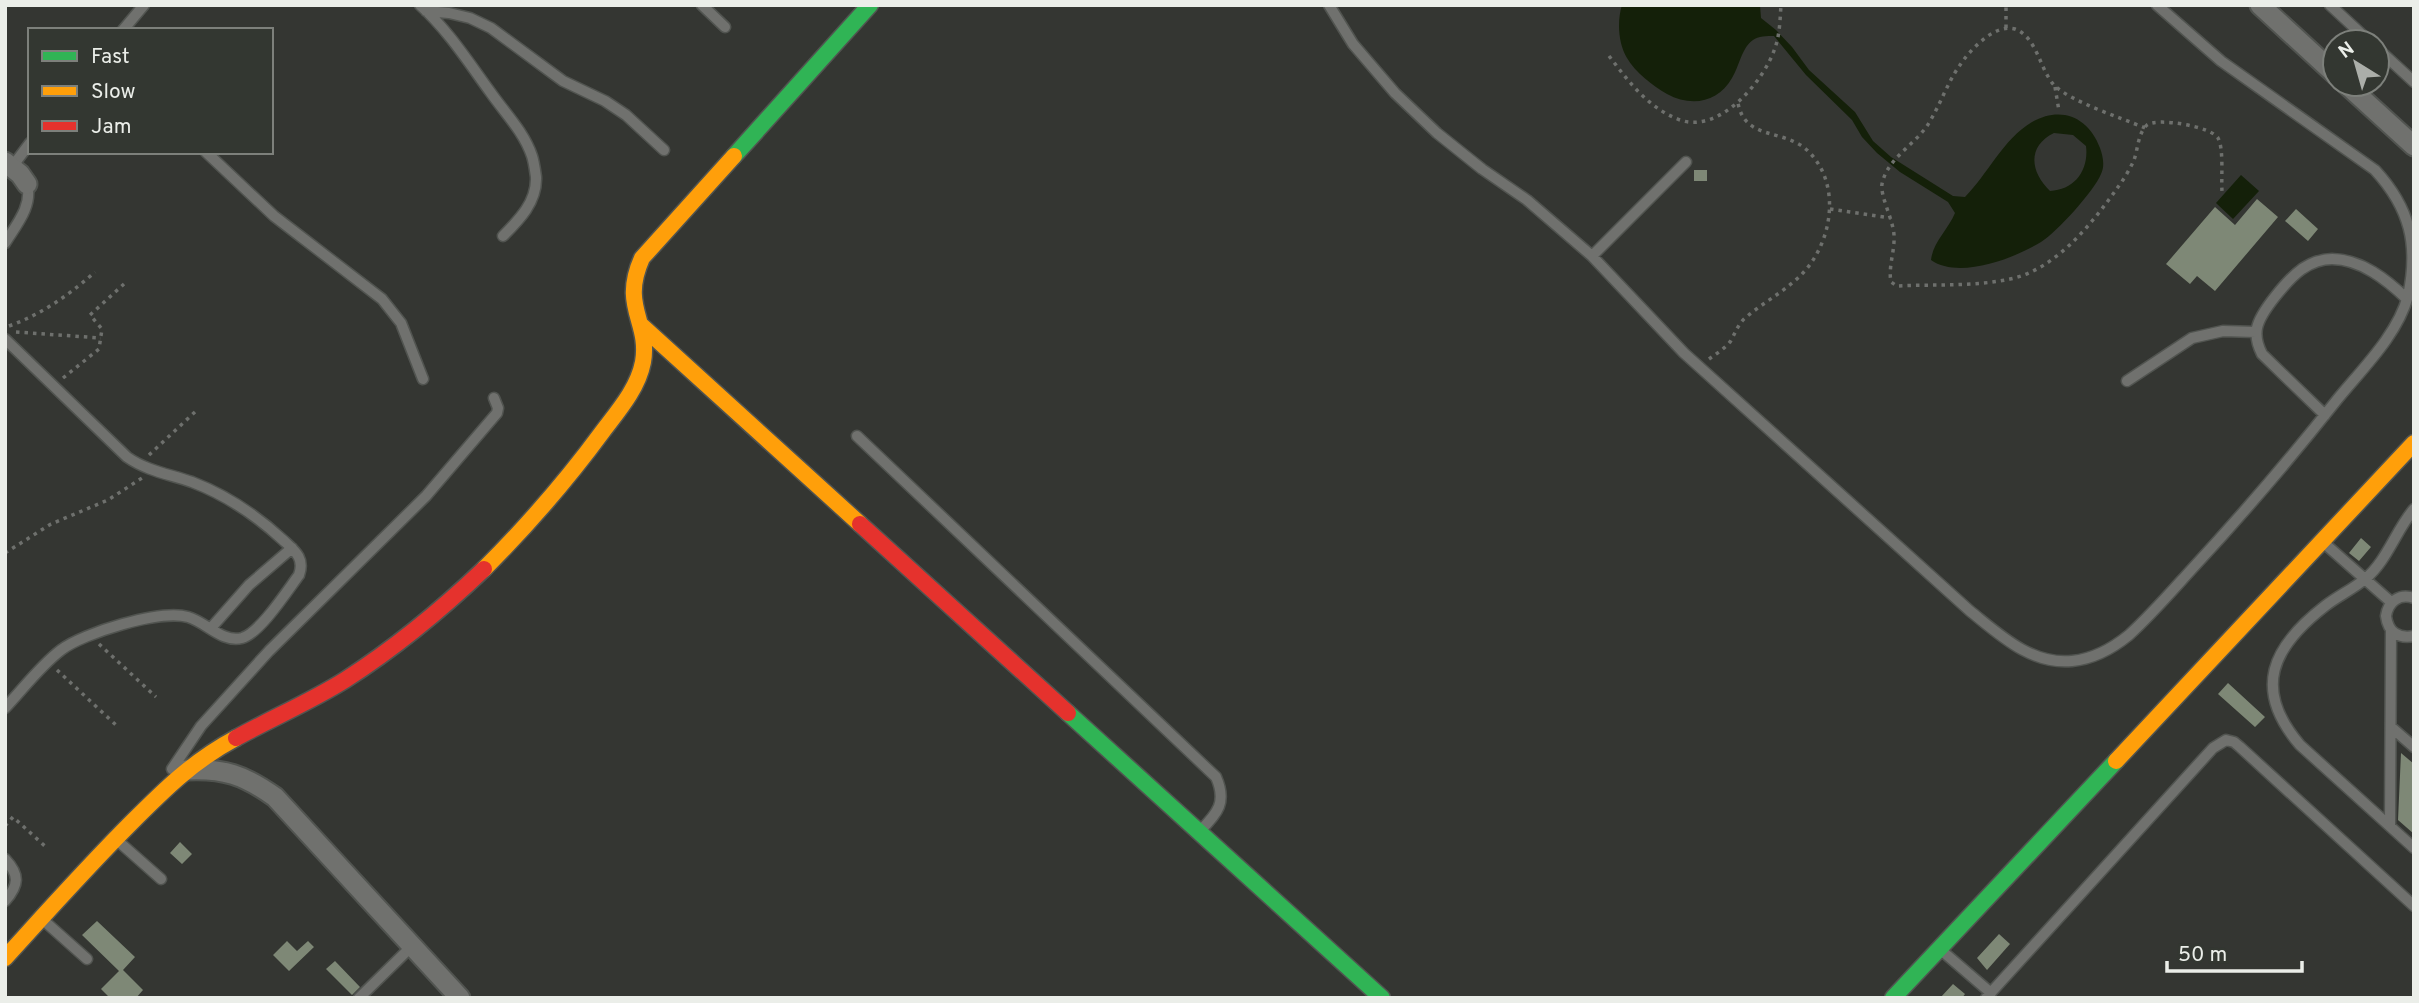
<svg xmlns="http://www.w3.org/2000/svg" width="2419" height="1003" font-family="Overpass,sans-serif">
<rect width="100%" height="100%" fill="#343632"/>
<path fill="#142009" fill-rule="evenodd" d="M1622,5H1760L1761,18L1776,30L1792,47L1809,70L1855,112L1873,141L1891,157L1953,196L1965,197C1988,174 2003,139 2032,122C2062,105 2089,118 2100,148C2103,156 2105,166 2101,174C2094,191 2057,232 2041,242C2015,258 1959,280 1931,260C1933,242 1948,230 1955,213L1948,202L1900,172L1877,153L1862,137L1852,120L1806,75L1774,36C1767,36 1758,36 1753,40C1742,47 1739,67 1732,78C1718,103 1691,107 1667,94C1653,86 1635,72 1627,58C1618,43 1617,21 1622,5ZM2054,133L2073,135L2086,146C2089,170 2075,190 2050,191C2030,172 2027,146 2054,133Z
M2241,175L2259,191L2233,219L2216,203Z"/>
<path fill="#7e8876" d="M1694,170H1707V181H1694Z
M2257,199L2278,217L2215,291L2197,276L2190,284L2166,264L2215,207L2235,225Z
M2296,209L2318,229L2308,241L2285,221Z
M2361,538L2371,547L2359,561L2349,553Z
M2228,683L2265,717L2255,727L2218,694Z
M2401,753L2414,764V834L2398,820Z
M180,842L192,854L182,864L170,853Z
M97,921L135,957L123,970L143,990L136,998H110L101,989L119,971L82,935Z
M1999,934L2010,944L1987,970L1977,958Z
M287,941L297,951L308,941L314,947L289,971L273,955Z
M335,961L360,987L352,995L326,969Z
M1953,984L1965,994L1962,998H1940Z"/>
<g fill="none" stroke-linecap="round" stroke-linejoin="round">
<defs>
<path id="lane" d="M420,5C448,30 469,63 491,93C505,113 524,132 532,156C534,162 535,170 536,177C537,202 519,220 503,236
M702,5L725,27
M1329,5L1353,44L1395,93L1437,133L1482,169L1527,200L1592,256L1684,353L1970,611C2000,635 2031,665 2072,661C2093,659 2113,648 2129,635C2151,615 2171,592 2191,570C2242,515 2290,459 2336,401C2361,370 2397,336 2408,296C2419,245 2410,208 2375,170L2221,61L2157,5
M2330,5L2370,42
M426,11L449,13L470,18L491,28L563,81L605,101L626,115L664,150
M123,30L144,5
M2377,48L2414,82
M206,152L274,216L382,299L401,323L423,379
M12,167L30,143
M5,243C16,225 33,206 27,184
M1592,256L1686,162
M5,339L127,457C147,471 169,474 192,482C226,495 256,515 283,540C295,551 305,558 299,575C287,591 260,633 242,638C222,643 206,622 188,617C161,609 83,633 61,650C40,666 23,689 5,708
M2127,381L2192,338L2223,331L2256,332
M2325,415L2262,354C2258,346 2255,338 2257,328C2260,312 2288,279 2302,269C2311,263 2322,259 2332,259C2361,259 2387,280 2407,299
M857,436L1216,777C1227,802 1218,813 1200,831
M2414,509C2396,530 2387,561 2365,579C2353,589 2338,596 2325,606C2272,647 2252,689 2300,745L2414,848
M2324,543L2391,602
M2414,598C2399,593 2388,602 2386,616C2388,632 2398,639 2414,636
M211,628L249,585L292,548
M2391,727L2414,747
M172,769L201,726L269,651L426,496L497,413L498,408L494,398
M2390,826L2391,631
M118,841L161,879
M5,859C20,875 19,885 5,901
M42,919L87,959
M1941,950L1991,993
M359,998L412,946
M1986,998L2213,748L2226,740L2234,742L2240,747L2414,906"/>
<path id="street" d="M2260,5L2335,74
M2346,84L2414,146
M5,162L20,174L27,184
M186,770C224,768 244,775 275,797L460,998"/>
<path id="fast" d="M734,156L870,5
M1068,713L1382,998
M1893,998L2116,761"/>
<path id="slow" d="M642,326L860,524
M484,569C527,526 567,480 603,431C619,410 638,388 643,362C650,321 620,307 642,258L734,156
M2116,761L2414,443
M5,958C46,913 87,867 131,823C165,789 193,761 236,738"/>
<path id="jam" d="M860,524L1068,713
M236,738C272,718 310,702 345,680C395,648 441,610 484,569"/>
</defs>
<use href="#lane" stroke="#515450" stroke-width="13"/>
<use href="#street" stroke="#515450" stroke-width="23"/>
<use href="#fast" stroke="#515450" stroke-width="19"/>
<use href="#slow" stroke="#515450" stroke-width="19"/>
<use href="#jam" stroke="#515450" stroke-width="19"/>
<path stroke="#6e706d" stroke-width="3.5" stroke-dasharray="3.5 5" stroke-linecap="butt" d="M2006,28V5
M1609,56C1629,82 1648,108 1680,120C1720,134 1764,81 1775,48C1780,34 1780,19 1781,5
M2055,87L2059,111
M2145,128C2122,118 2071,102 2054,85C2040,70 2037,37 2015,29C1995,23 1970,50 1960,65C1947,83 1940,106 1927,126C1914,145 1887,159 1882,184C1880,196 1893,219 1894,235C1895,251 1888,267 1891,282L1897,286C1934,284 1973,287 2010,279C2055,270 2092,224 2118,187C2124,179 2130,169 2134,160C2138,149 2138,133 2147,125C2158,117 2212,127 2218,138C2224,149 2221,178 2222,191
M1830,209L1891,218
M9,326C42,314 69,295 95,272
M16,332L101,338
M1709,359C1716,354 1724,349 1730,342C1735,334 1737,326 1744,319C1761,304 1782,293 1799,277C1832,246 1843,185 1808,151C1784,128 1745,141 1738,103
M63,378L99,349L102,329L90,315L124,284
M149,455L196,411
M5,553L51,524L108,500L142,478
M99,644L156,697
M57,670L117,726
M5,826L13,817L47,848"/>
<use href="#lane" stroke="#70716e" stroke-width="10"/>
<use href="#street" stroke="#70716e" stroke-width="19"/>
<use href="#fast" stroke="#30b455" stroke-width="16"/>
<use href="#slow" stroke="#ff9f0a" stroke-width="16"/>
<use href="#jam" stroke="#e5322d" stroke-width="16"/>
</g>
<rect width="2419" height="1003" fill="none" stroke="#ebeee9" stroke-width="14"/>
<rect x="28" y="28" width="245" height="126" fill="#333731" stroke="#7d807b" stroke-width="2"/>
<rect x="42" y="51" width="35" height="10" fill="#30b455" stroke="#7d807b" stroke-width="2"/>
<text x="91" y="63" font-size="21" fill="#ebeee9">Fast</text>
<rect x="42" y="86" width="35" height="10" fill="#ff9f0a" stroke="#7d807b" stroke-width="2"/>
<text x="91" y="98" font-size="21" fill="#ebeee9">Slow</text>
<rect x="42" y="121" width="35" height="10" fill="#e5322d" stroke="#7d807b" stroke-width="2"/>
<text x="91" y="133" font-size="21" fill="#ebeee9">Jam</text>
<g transform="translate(2356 63) rotate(323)"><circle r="33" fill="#333731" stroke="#7d807b" stroke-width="2"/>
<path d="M0-5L12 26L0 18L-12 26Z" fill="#abaea9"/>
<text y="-10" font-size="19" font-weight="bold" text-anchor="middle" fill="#ebeee9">N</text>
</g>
<path d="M2167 961v10h135v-10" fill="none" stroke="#ebeee9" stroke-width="3.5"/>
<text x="2178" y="961" font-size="21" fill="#ebeee9" stroke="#333731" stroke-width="5" paint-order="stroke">50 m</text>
</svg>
